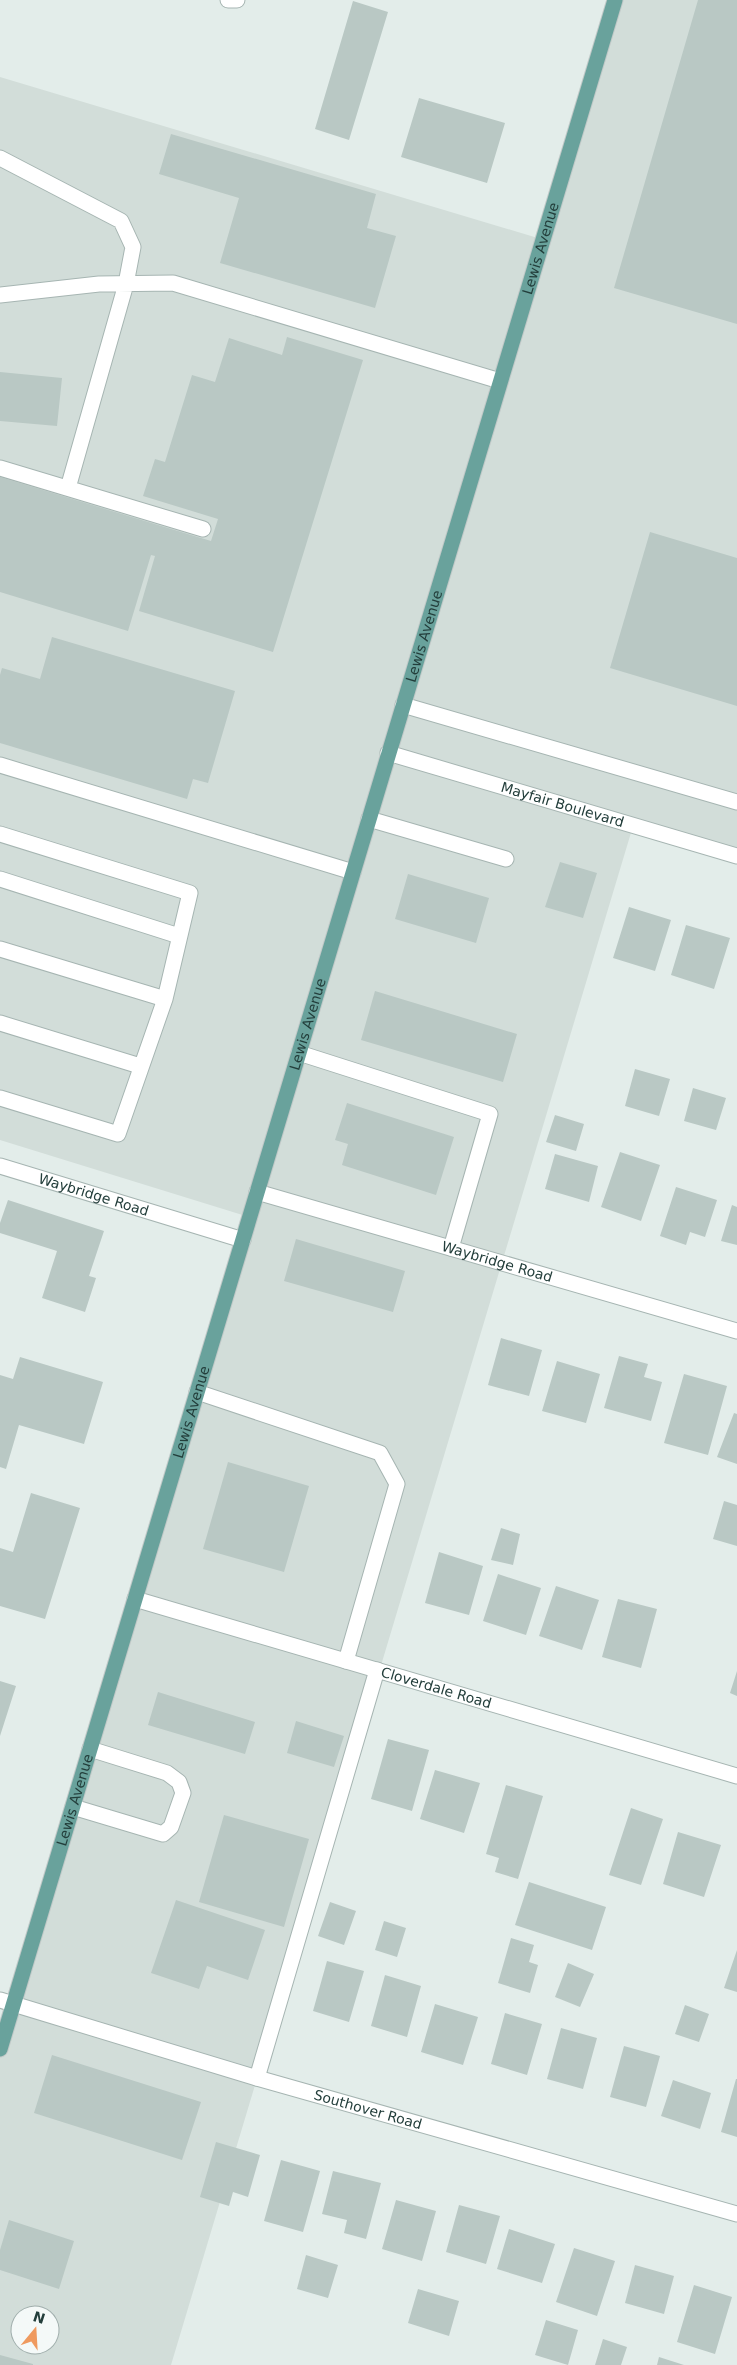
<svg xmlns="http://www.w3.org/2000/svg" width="737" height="2365" font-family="'DejaVu Sans',sans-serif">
<rect width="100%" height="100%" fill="#e3edea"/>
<path fill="#d2ddd9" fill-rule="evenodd" d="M613,0H737V857L633,826L171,2365H0V2049L249,1217L0,1140V77L541,239ZM20,2315H50V2345H20Z"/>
<path fill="#b9c8c4" d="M698,0H737V324L614,288Z
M353,1L388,12L349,140L315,129Z
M419,98L505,123L487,183L401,157Z
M171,134L376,194L367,228L396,236L375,308L220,263L239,198L159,174Z
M287,337L363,360L273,652L139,611L155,556L151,555L128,631L0,592V477L211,541L218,519L143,496L155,459L165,462L192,375L215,382L229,338L282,355Z
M0,372L62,378L57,426L0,421Z
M650,532L737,558V706L610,668Z
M52,637L235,691L208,783L193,779L187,799L0,743V675L2,668L40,679Z
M560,862L597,873L583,918L545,907Z
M408,874L489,898L476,943L395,919Z
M629,907L671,920L655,971L613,958Z
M686,925L730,938L714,989L671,975Z
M375,991L517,1034L503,1082L361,1040Z
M635,1069L670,1079L659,1116L625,1106Z
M693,1088L726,1098L716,1130L684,1121Z
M347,1103L454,1137L436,1195L342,1165L348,1144L335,1140Z
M555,1115L584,1124L576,1151L546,1142Z
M620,1152L660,1165L641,1221L601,1207Z
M555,1154L598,1166L589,1202L545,1189Z
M676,1187L717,1200L705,1237L690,1232L686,1245L660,1236Z
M8,1200L104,1231L89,1276L96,1278L85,1312L42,1298L57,1251L0,1233V1223Z
M732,1205L737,1207V1245L721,1241Z
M296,1239L405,1271L393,1312L284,1281Z
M501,1338L542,1350L529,1396L488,1385Z
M619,1356L648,1364L644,1377L662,1382L651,1421L604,1408Z
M20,1357L103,1382L84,1444L19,1425L6,1469L0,1467V1375L13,1379Z
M557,1361L600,1374L586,1423L542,1411Z
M684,1374L727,1386L708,1455L664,1443Z
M734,1413L737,1414V1464L717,1457Z
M228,1462L309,1486L284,1572L203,1549Z
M31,1493L80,1508L45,1619L0,1606V1548L13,1552Z
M724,1501L737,1505V1546L713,1539Z
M501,1528L520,1534L513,1565L491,1560Z
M439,1552L483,1566L469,1615L425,1603Z
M498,1574L541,1588L526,1635L483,1621Z
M556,1586L599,1600L582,1650L539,1636Z
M618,1599L657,1609L641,1668L602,1657Z
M737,1671V1696L730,1693Z
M0,1681L16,1686L0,1736Z
M158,1692L255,1722L245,1754L148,1725Z
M296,1721L344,1736L334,1767L287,1753Z
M388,1739L429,1750L412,1811L371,1799Z
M435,1770L480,1783L464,1833L420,1819Z
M506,1785L543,1796L518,1879L495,1872L499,1858L486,1854Z
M631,1808L663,1819L641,1885L609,1875Z
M224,1815L309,1839L284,1927L199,1902Z
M678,1832L721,1845L704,1897L663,1884Z
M529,1882L606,1907L592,1950L515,1925Z
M176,1900L265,1930L248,1980L207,1966L199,1989L151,1973Z
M330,1902L356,1911L344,1945L318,1936Z
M384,1921L406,1928L397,1957L375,1950Z
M511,1938L534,1945L529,1962L538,1965L530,1993L498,1983Z
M737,1950V1992L724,1988Z
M327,1961L364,1971L349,2022L313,2011Z
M568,1963L594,1974L580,2007L555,1997Z
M385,1975L421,1986L407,2037L371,2026Z
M435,2004L478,2017L463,2065L421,2052Z
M685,2005L709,2014L699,2042L675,2034Z
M505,2013L542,2024L527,2075L491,2064Z
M561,2028L597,2038L583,2089L547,2079Z
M624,2046L660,2056L646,2107L610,2097Z
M52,2055L201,2102L182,2160L34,2113Z
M736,2079H737V2137L721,2132Z
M673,2080L711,2093L700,2129L661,2116Z
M216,2142L260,2155L248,2197L233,2192L229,2206L200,2197Z
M281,2160L320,2171L303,2232L264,2221Z
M333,2171L381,2183L366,2239L344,2233L347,2220L322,2214Z
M396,2200L436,2211L422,2261L382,2249Z
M459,2205L500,2216L486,2264L446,2252Z
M9,2220L74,2241L59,2289L0,2270V2250Z
M509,2229L555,2244L542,2283L497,2269Z
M574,2248L615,2261L597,2316L556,2302Z
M306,2255L338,2265L328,2298L297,2289Z
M635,2265L674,2276L664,2314L625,2303Z
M694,2285L732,2297L715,2354L677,2342Z
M418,2289L459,2301L449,2336L408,2323Z
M546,2320L578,2330L568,2365L535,2355Z
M603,2339L627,2347L621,2365H595Z
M0,2355L33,2364V2365H0Z
M659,2357L684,2365H657Z"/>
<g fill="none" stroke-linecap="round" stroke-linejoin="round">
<defs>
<path id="service" d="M0,158L121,221L133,247L126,284L68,488
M0,295L99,284L173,283L500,381
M0,468L203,529
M0,765L353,872
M369,819L506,859
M0,834L190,893L165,999L118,1134L0,1098
M0,879L179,936
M0,949L165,999
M0,1023L140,1066
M299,1053L490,1114L451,1248
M197,1392L380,1453L397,1484L346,1661
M73,1807L163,1834L171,1827L183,1793L179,1782L167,1773L90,1749
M257,2078L377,1670"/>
<g id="minor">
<path d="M228,0H237"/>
<path d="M403,705L737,802"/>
<path id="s1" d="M388,753L737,856"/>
<path id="s2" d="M0,1166L243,1240"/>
<path id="s3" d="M257,1192L737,1331"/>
<path id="s4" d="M135,1599L737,1776"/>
<path id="s5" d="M0,2000L257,2078L737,2214"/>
</g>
<g id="primary">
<path id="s6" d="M0,2049L615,0"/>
</g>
</defs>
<use href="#service" stroke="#a6b5b2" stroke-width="17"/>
<use href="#minor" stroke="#a6b5b2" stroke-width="17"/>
<use href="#primary" stroke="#c1c9c8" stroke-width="17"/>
<use href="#service" stroke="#fff" stroke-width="15"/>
<use href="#minor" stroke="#fff" stroke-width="15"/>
<use href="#primary" stroke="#69a29c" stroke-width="15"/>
</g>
<g text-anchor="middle" stroke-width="4" stroke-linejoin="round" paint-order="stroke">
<g font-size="14" fill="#233e3b" stroke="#f4f9f8">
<text dy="5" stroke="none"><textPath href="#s6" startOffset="1880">Lewis Avenue</textPath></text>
<text dy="5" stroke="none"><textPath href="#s6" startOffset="1475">Lewis Avenue</textPath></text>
<text dy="5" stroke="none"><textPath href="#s1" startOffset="182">Mayfair Boulevard</textPath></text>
<text dy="5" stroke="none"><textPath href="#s6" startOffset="1070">Lewis Avenue</textPath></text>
<text dy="5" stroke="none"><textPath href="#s2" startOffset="98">Waybridge Road</textPath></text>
<text dy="5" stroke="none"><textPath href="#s3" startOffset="250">Waybridge Road</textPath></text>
<text dy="5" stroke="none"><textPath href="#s6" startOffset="665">Lewis Avenue</textPath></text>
<text dy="5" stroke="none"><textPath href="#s4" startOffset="314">Cloverdale Road</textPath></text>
<text dy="5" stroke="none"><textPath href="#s6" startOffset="260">Lewis Avenue</textPath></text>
<text dy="5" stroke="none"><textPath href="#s5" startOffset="384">Southover Road</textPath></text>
</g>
</g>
<g transform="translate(35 2330) rotate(18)"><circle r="24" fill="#f4f9f8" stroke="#a0aeac"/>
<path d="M0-4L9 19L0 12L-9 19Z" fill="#ef9a5f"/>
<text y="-8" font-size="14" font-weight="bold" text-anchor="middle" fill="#233e3b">N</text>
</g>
</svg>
